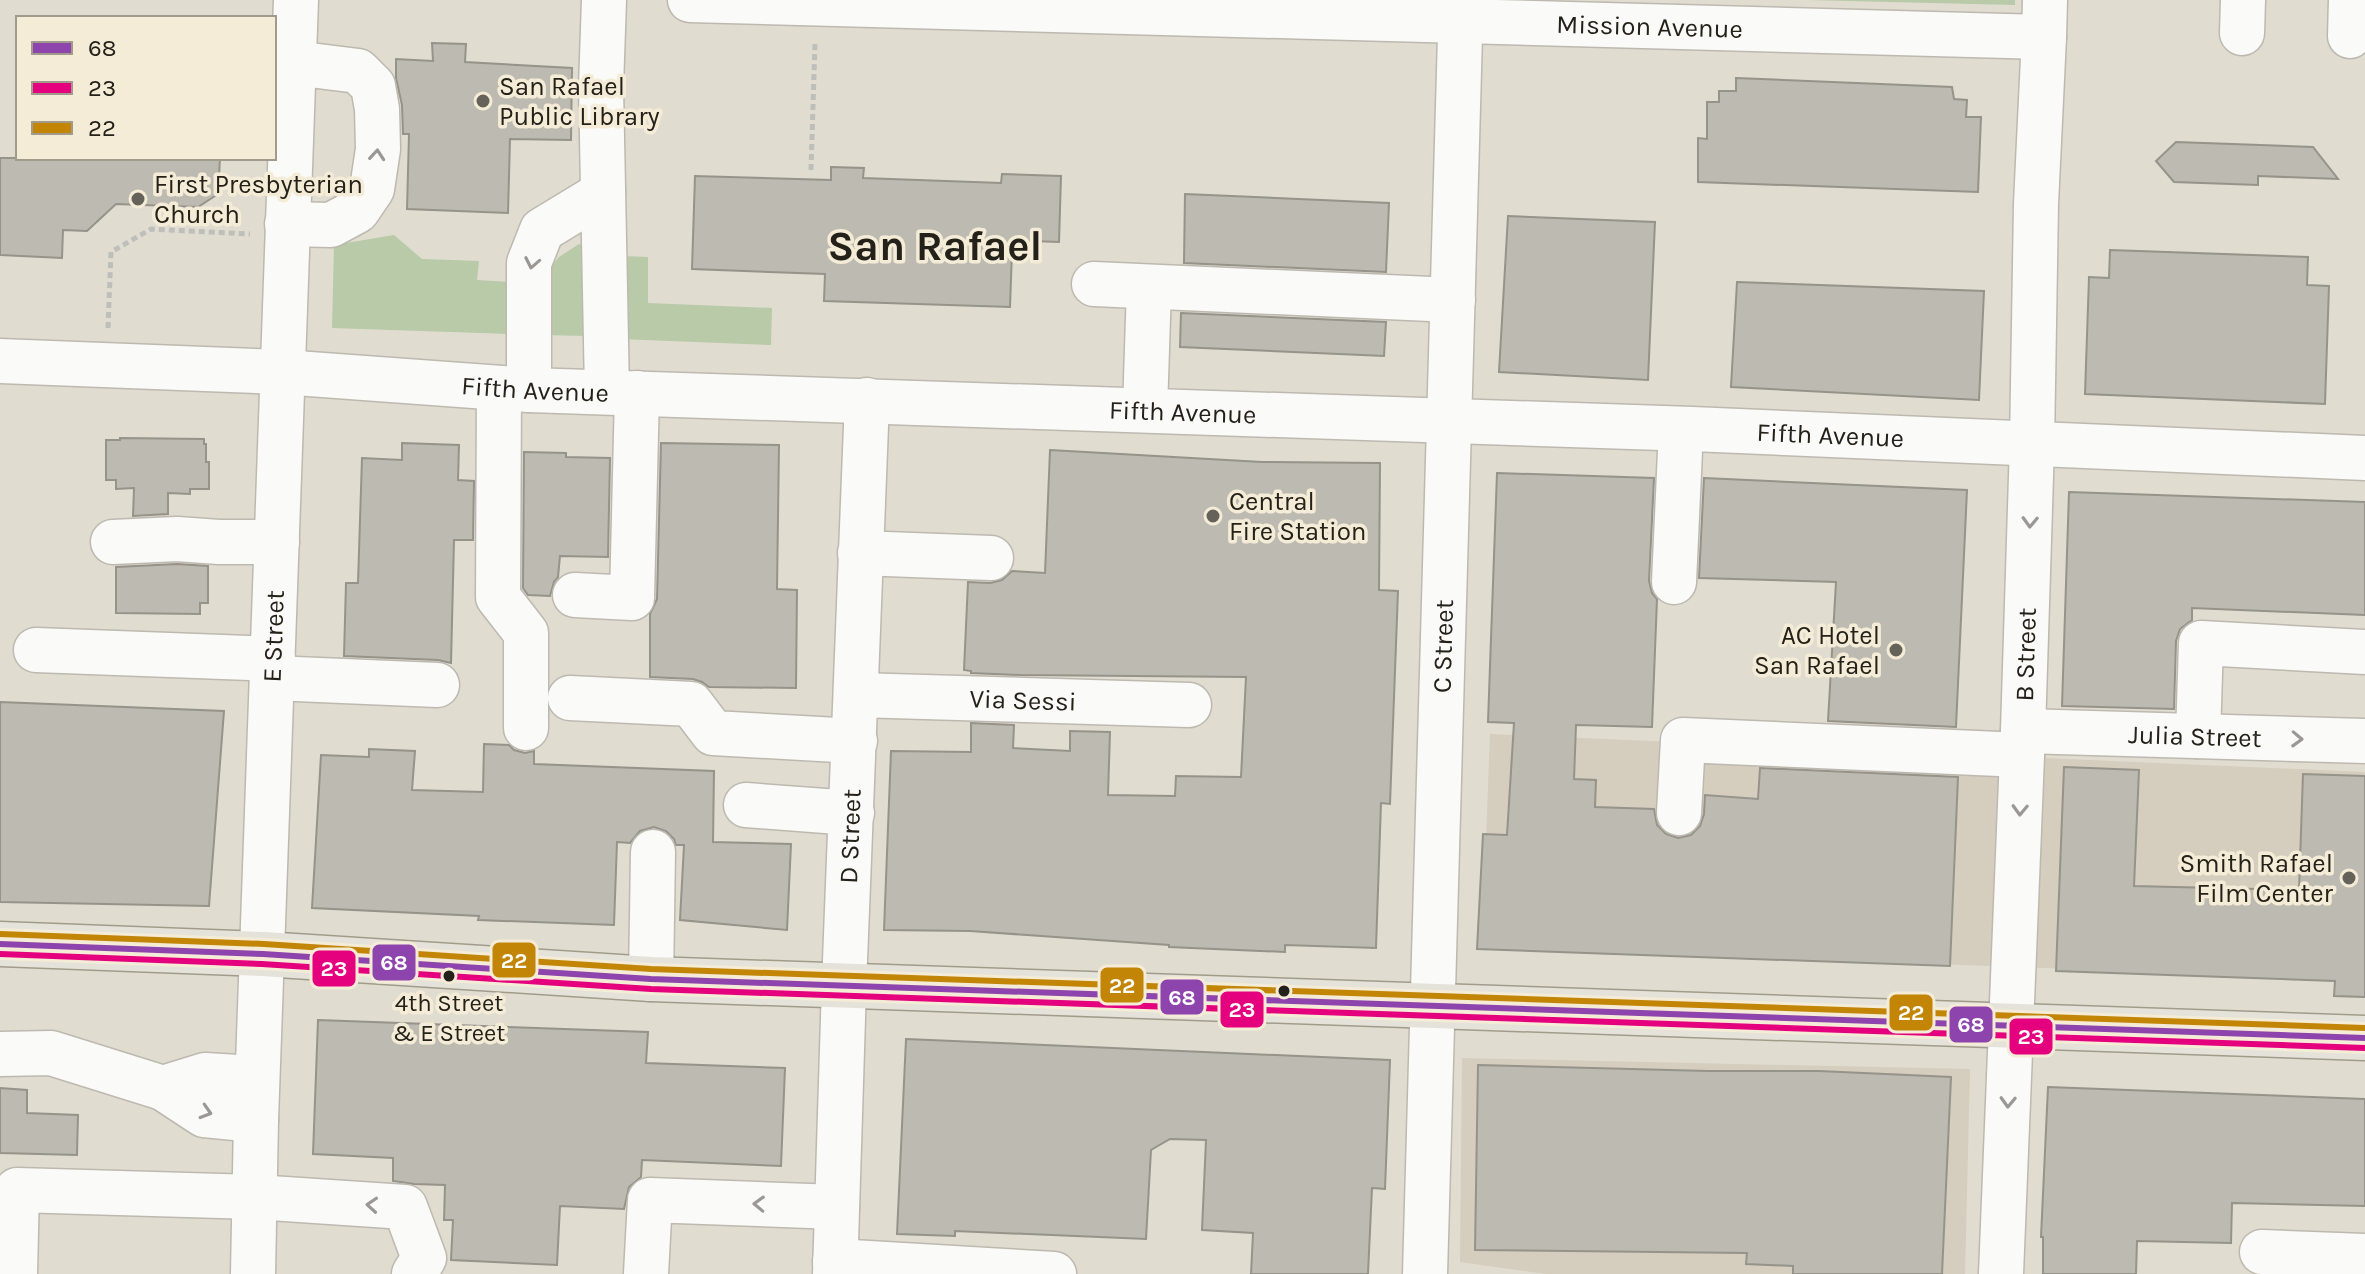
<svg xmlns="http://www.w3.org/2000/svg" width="2365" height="1274" font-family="Karla,sans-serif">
<rect width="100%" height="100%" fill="#e0dcd0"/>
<path fill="#d5cdbd" d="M1490,734L2365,772V980L1482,947Z
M1462,1058L1970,1069L1965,1274H1546L1460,1262Z"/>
<path fill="#b8caa8" d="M1807,0H2015V5Z
M394,235L422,259L479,261L477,280L511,282L510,334L332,328L334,245Z
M579,244L586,246V336L544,335L549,269L559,257Z
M623,256L648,257V303L772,308L771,345L620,339Z"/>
<path fill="#bdbab1" stroke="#96938a" stroke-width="2" d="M432,43L466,44L465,62L572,68L571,140L510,139L508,213L407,209L409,134H403L402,105L396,78V59L433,61Z
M1736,78L1952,87L1954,99L1967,100L1966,117H1981L1978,192L1698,182V138L1707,139V102H1719V91H1736Z
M2176,142L2313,147L2338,179L2258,176V185L2174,182L2156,161Z
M0,158H220L218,194L198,207L116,204L87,231L63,230L62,258L0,255Z
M831,167L864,168L863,178L1001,183L1002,174L1061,176L1059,242L1032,241V251H1012L1010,307L824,301L825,274L692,269L695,176L831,180Z
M1185,194L1389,203L1386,272L1184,263Z
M1508,216L1655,222L1648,380L1499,372Z
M2110,250L2308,257L2307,285L2329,286L2325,404L2085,394L2089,277L2109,278Z
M1737,282L1984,291L1979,400L1731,387Z
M1181,313L1386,322L1384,356L1180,347Z
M120,438L204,439V444H206V462H209V489H190V494L168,493V514L133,516L134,488L116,489V480H106V440H120Z
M402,443L459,445L458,480L474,481L473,540H454L451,663L438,660L344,656L346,583H358L362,458L402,460Z
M661,443L779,445L777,589L797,590L796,688L709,687L702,682L693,679L650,677V614L657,599Z
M1050,450L1262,462L1380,463L1379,590L1398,591L1390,804L1381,803L1376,948L1285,945V952L1169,947V945L970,931L884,930L891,751L971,752V723L1014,725L1013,748L1070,751V731L1110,732L1108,795L1175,796L1176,776L1241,777L1246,677L1021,675L971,673V671L964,670L968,582L990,583L1002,580L1012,571L1045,573Z
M524,452L566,453V457L610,458L608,557L560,556L558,577L554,582L550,596L528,595L523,588Z
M1497,473L1654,478L1649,581L1652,593L1657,599L1652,727L1576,725L1574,779L1596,780L1595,807L1654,809L1657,825L1666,834L1678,838L1691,835L1700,826L1704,814L1705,795L1758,799L1760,768L1958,777L1950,966L1477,949L1483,834L1507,835L1514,723L1488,722Z
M1704,478L1967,490L1956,727L1828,721L1836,582L1699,578Z
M2069,492L2365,502V615L2192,608V620L2180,629L2176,641L2174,709L2062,706Z
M177,564L208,566V603H200V614L116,613V567Z
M0,702L224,711L209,906L0,902Z
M484,744L509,745L514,750L525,753L534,751V764L714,771L713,842L791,844L787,930L680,920L684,845H676L674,839L666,831L654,827L640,831L630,843L617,842L614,925L478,920L479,916L312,908L321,755L369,757V749L415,751L412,790L483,792Z
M2064,767L2139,770L2134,886L2299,890L2303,774L2365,776V997L2334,996L2335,981L2056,971Z
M318,1020L648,1032L646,1063L785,1068L781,1166L642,1160L641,1177L629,1187L624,1209L560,1206L557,1265L451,1260L453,1220H444L445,1185L414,1184L393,1181V1158L313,1154Z
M906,1039L1390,1060L1385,1189L1372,1188L1368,1274H1251L1253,1233L1202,1230L1206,1140L1170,1139L1151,1150L1146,1239L955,1231V1236L897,1234Z
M1478,1065L1708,1071H1819L1951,1077L1942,1274H1793V1266L1746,1264L1747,1253L1475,1250Z
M2048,1087L2365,1099V1206L2232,1203L2231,1243L2137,1241L2136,1274H2043V1237H2041Z
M0,1088L27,1090V1113L78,1115L77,1155L0,1153Z"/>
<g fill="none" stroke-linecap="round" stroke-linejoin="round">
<defs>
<g id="minor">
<path d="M604,0L601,87L607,392"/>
<path id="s1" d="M690,0L2044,37L2045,0"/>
<path d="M2242,33L2243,0"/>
<path d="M2350,36L2351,0"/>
<path d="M287,224L331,225L357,211L372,189L378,149L377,109L373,86L358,71L294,63"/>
<path d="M1094,284L1453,300"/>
<path id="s2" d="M0,361L282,372L529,390L1692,429L2365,458"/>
<path d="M499,388L498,597L526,633V728"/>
<path d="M529,390V263L542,230L603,193"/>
<path d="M1145,410L1149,287"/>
<path d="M113,542L177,539L219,542H277"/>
<path d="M860,553L991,558"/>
<path d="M1674,582L1681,429"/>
<path d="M575,595L632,598L637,393"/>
<path d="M36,650L273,659"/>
<path d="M272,678L437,685"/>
<path id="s3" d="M857,695L1189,705"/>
<path d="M570,698L691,704L713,733L855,741"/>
<path id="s4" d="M2023,731L2365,741"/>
<path d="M2198,736L2201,643L2365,652"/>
<path d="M746,805L852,813"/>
<path d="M1679,813L1683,740L2022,755"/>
<path d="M651,979L653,852"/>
<path d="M0,1054L51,1053L163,1088L204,1115L256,1120"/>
<path d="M163,1088L205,1075L257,1078"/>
<path d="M2262,1252L2365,1256"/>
<path d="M835,1261L1054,1274"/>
<path d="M15,1274L17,1190L255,1197L405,1207L424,1258L414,1274"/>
<path id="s5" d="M253,1274L256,1120L296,0"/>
<path d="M646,1274L650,1200L837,1207"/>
<path id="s6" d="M835,1274L844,986L867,400"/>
<path id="s7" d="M1425,1274L1461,0"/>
<path id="s8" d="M2001,1274L2023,731L2032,444L2036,204L2044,37"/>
</g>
<path id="major" d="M0,944L263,954L651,979L2365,1038"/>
</defs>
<use href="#minor" stroke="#bdb9b0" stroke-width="47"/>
<use href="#major" stroke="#a19c8a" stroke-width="47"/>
<path stroke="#bebeba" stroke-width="5" stroke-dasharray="6 4" stroke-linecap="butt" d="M811,170L815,43
M108,328L111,252L151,229L250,234"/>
<use href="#minor" stroke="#fafaf8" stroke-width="44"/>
<use href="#major" stroke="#e5e2da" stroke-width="44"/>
<defs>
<path id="bus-1" d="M0,944L263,954L651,979L2365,1038"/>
<path id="bus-2" d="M0,954L262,964L651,989L2365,1048"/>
<path id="bus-3" d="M0,934L264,944L651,969L2365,1028"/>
</defs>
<use href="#bus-1" stroke="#f4ecd7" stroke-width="12"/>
<use href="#bus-2" stroke="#f4ecd7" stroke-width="12"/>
<use href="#bus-3" stroke="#f4ecd7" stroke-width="12"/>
<use href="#bus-1" stroke="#8e44ad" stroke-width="6"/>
<use href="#bus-2" stroke="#e5007d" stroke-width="6"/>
<use href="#bus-3" stroke="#c28506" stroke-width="6"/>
</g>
<defs><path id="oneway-chevron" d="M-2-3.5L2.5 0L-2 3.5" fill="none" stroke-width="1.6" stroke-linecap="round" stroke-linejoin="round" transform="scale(2)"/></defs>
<g stroke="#999894">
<use href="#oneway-chevron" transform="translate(377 155) rotate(-85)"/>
<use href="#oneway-chevron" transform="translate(532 263) rotate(101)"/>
<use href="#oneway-chevron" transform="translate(2030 522) rotate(92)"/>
<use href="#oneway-chevron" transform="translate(2297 739) rotate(2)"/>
<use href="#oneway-chevron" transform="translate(2020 810) rotate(92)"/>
<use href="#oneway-chevron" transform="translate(2008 1102) rotate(92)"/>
<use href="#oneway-chevron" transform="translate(206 1112) rotate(17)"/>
<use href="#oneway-chevron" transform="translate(759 1204) rotate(-178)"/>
<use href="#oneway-chevron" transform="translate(372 1205) rotate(-176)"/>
</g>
<g fill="#656259" stroke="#f4ecd7" stroke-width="3">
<circle cx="483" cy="101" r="8"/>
<circle cx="138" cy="199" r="8"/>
<circle cx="1213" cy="516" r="8"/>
<circle cx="1896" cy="650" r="8"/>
<circle cx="2349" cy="878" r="8"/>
</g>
<g fill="#232119" stroke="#f4ecd7" stroke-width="3">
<circle cx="449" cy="976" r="7"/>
<circle cx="1284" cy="991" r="7"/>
</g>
<g text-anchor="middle" stroke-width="7" stroke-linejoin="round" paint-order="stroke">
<g font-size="24" fill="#232119" stroke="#f4ecd7">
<text x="449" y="1011">4th Street<tspan x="449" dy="30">&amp; E Street</tspan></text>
</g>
<g font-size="26" fill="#232119" stroke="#f4ecd7">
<text dy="9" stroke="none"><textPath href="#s1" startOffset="960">Mission Avenue</textPath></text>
<text dy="9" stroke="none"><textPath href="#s2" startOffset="536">Fifth Avenue</textPath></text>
<text dy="9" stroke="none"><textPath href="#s2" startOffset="1184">Fifth Avenue</textPath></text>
<text dy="9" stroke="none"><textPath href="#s2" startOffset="1832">Fifth Avenue</textPath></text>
<text dy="9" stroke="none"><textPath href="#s5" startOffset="638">E Street</textPath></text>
<text dy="9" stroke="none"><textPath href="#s7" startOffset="628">C Street</textPath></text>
<text dy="9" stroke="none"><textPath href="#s8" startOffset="620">B Street</textPath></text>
<text dy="9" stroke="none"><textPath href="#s3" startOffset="166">Via Sessi</textPath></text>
<text dy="9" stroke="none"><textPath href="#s4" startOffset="172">Julia Street</textPath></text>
<text dy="9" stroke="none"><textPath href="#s6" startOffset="438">D Street</textPath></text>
</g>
<g font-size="26" fill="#232119" stroke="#f4ecd7" text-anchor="start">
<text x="499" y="95">San Rafael<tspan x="499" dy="30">Public Library</tspan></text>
<text x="154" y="193">First Presbyterian<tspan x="154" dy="30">Church</tspan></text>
<text x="1229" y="510">Central<tspan x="1229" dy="30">Fire Station</tspan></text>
<text x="1880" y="644" text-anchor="end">AC Hotel<tspan x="1880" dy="30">San Rafael</tspan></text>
<text x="2333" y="872" text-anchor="end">Smith Rafael<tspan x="2333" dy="30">Film Center</tspan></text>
</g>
<g font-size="42" font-weight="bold" fill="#232119" stroke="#f4ecd7">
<text x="935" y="260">San Rafael</text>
</g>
</g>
<g stroke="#f4ecd7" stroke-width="3">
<rect x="491" y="941" width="46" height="38" rx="8" fill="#c28506"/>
<rect x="371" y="943" width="46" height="39" rx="8" fill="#8e44ad"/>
<rect x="311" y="949" width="46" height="39" rx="8" fill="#e5007d"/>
<rect x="1099" y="966" width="46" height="38" rx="8" fill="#c28506"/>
<rect x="1159" y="978" width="46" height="38" rx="8" fill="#8e44ad"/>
<rect x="1219" y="990" width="46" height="39" rx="8" fill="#e5007d"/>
<rect x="1888" y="993" width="46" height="39" rx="8" fill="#c28506"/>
<rect x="1948" y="1005" width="46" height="39" rx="8" fill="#8e44ad"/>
<rect x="2008" y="1017" width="46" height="39" rx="8" fill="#e5007d"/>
</g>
<g font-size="22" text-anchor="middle" font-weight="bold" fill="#fff">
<text x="514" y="968">22</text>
<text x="394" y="970">68</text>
<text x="334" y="976">23</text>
<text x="1122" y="993">22</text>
<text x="1182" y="1005">68</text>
<text x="1242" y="1017">23</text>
<text x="1911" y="1020">22</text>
<text x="1971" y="1032">68</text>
<text x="2031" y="1044">23</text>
</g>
<rect x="16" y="16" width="260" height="144" fill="#f4ecd7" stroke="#a09b8b" stroke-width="2"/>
<rect x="32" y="42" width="40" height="12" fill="#8e44ad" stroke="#a09b8b" stroke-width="2"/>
<text x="88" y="56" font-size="24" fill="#232119">68</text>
<rect x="32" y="82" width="40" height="12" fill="#e5007d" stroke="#a09b8b" stroke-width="2"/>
<text x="88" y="96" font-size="24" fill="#232119">23</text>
<rect x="32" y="122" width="40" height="12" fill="#c28506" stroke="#a09b8b" stroke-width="2"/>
<text x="88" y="136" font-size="24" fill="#232119">22</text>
</svg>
